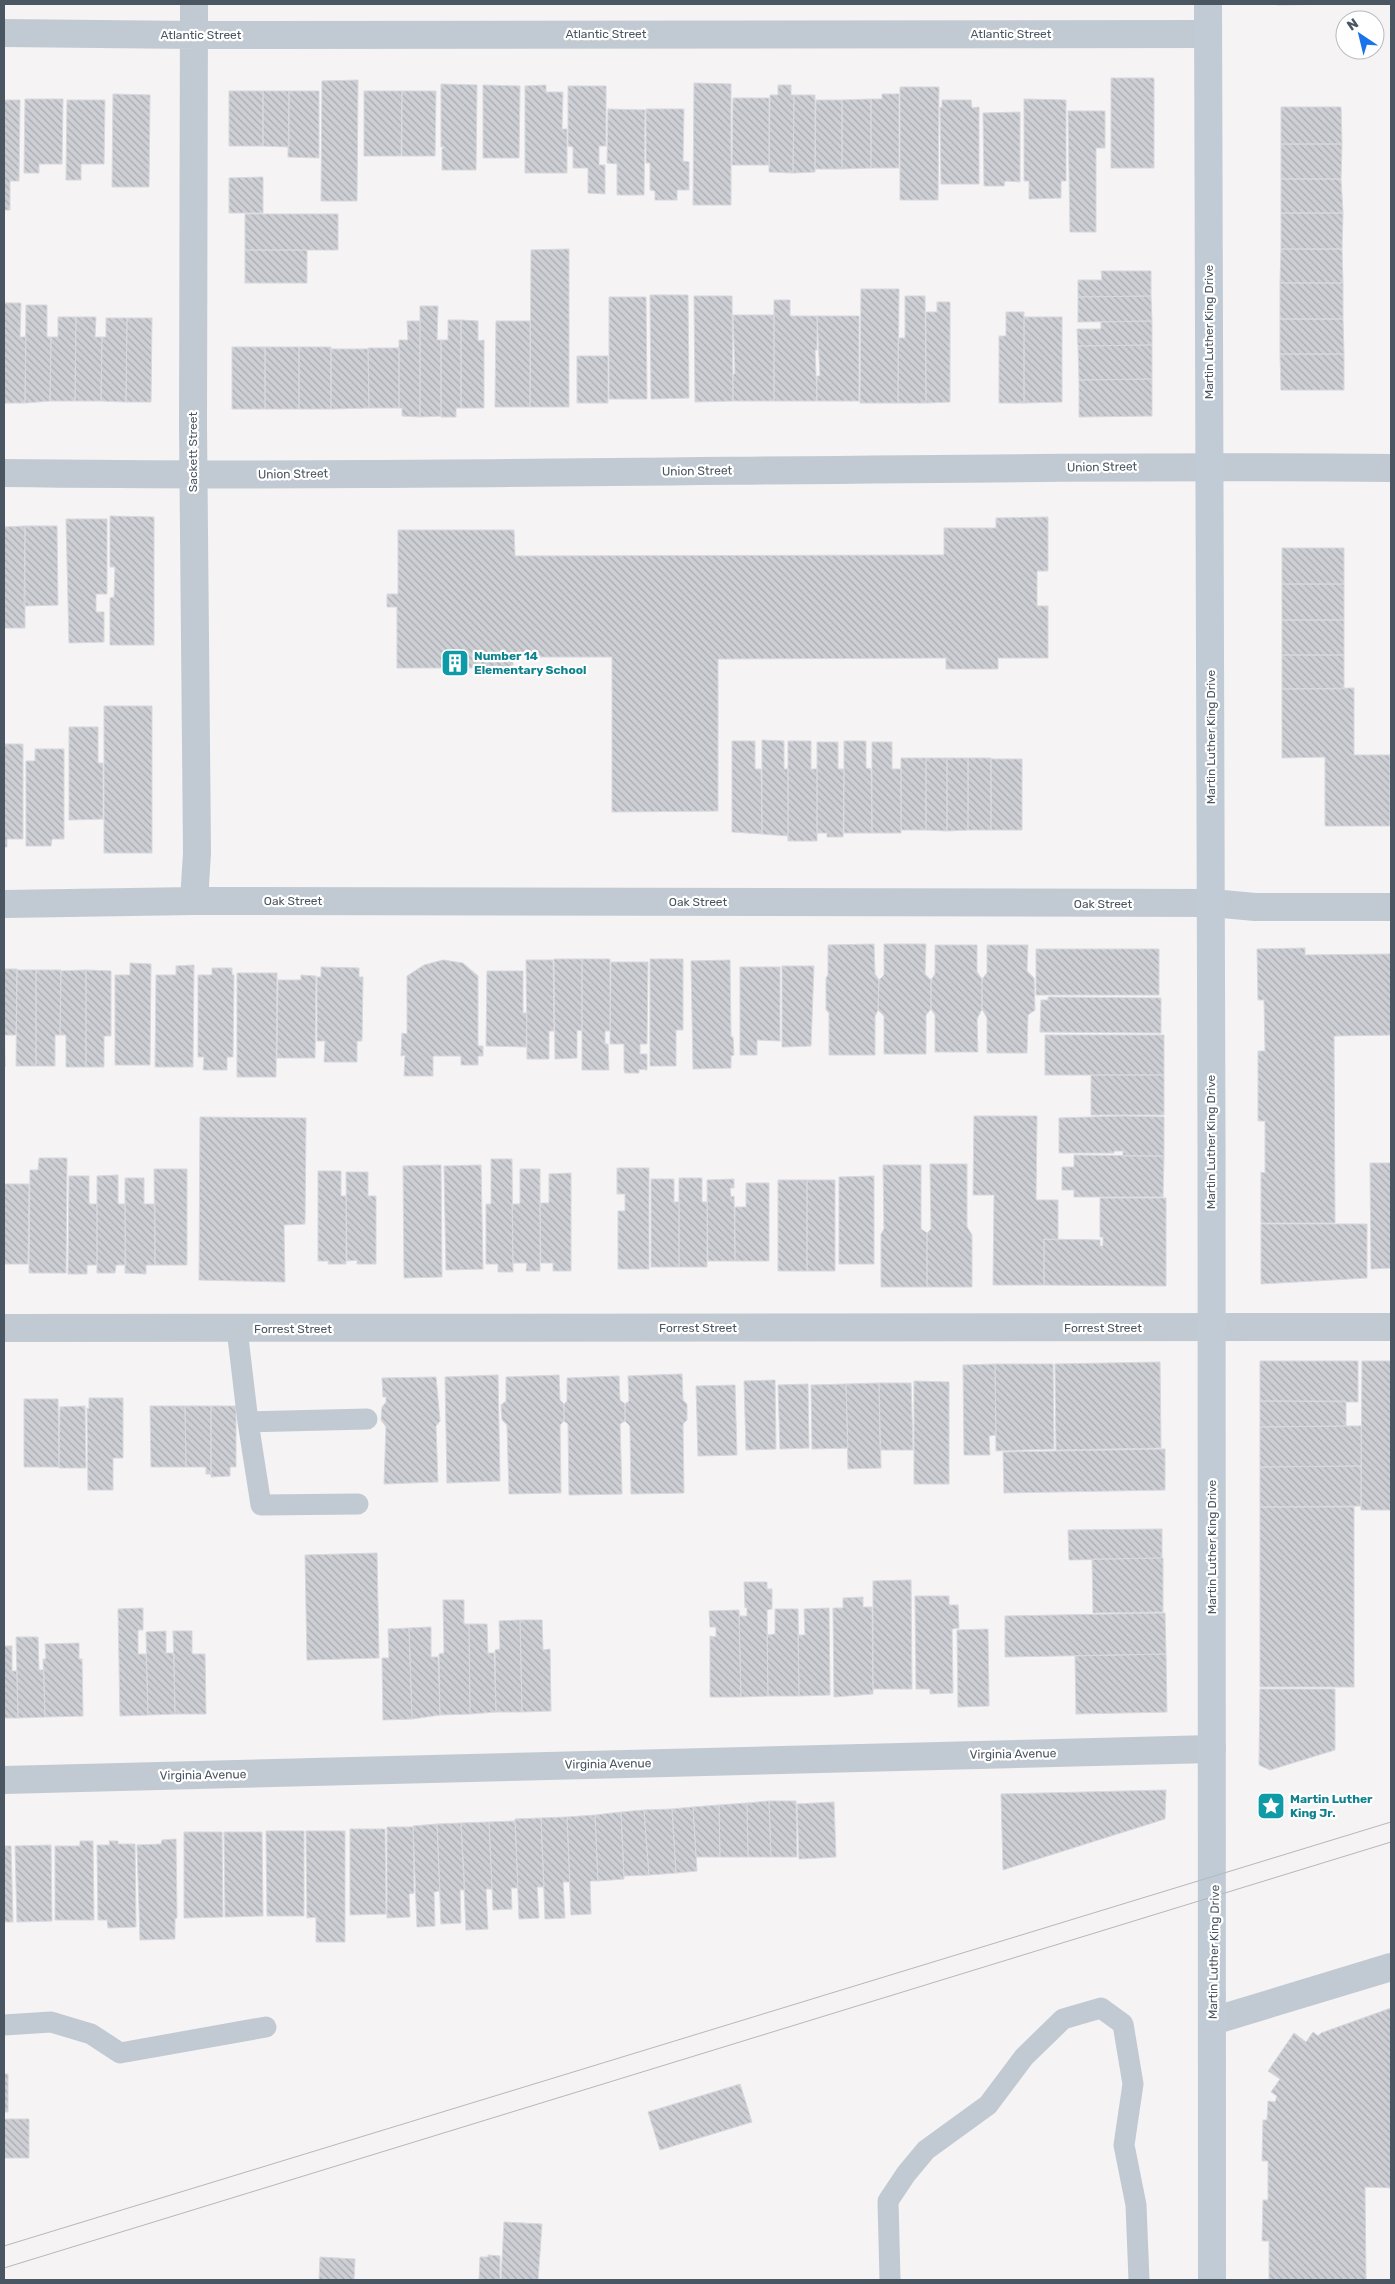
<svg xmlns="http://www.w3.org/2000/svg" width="1395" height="2284" font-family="Rubik,sans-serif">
<defs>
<pattern id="building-back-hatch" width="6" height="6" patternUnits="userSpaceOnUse" patternTransform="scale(1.25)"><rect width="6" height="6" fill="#cdcfd5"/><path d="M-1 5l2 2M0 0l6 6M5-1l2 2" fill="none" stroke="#a8abb0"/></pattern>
</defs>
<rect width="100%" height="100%" fill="#f5f3f3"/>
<path fill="url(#building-back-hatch)" stroke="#d7d9de" d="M1277,4H1340L1277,5Z
M1111,78H1154V168H1111Z
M358,80L357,201H321L322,81Z
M694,83L731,84V205H693Z
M441,84L477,85L476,170H442V149L445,147H441Z
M483,85L520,86L519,158H483Z
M546,85V92H563L562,129H567V173H525V86Z
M778,85H791V95H794L793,173L769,172L770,95H778Z
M568,86H606V146H599V165H605V194L588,193V168H573V147L568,146Z
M900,87H939L938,200H900Z
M229,91H263V146H229Z
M263,91H289V147L263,146Z
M289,91H319V158L288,157Z
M364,91H402L401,156H364Z
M402,91H436L435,156H402Z
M113,94L150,95L149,187H112Z
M882,94H899V168H871V99H882Z
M794,95H815V172L793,173Z
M733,98H769V165H732Z
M25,99H63L62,164H39V173H24Z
M871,99V168L842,169V100Z
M1024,99L1066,100V181H1061V198L1029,199V181H1024Z
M4,100H20L19,181H10V210H4Z
M67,100H105L104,164H81V180H66Z
M816,100H842V169H815Z
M942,100H971L972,108L979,107V184H941L940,107L942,108Z
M1281,107H1341L1342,144H1281Z
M608,109L645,110L644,195H617V164L607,163Z
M646,109H684L683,161L689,162V190H677V200H655V191L650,190V163H646Z
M1068,111H1105V148H1096V232H1070Z
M1020,112V182L1005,181L1004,186H984L983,113Z
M1281,144H1342L1341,179H1281Z
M263,177V213H229V178Z
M1281,179H1341L1343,213H1281Z
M1281,213H1343L1342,249H1281Z
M245,214H338V250H245Z
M569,249V407H530L531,250Z
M1281,249H1342L1343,283H1280Z
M245,250H307V283H245Z
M1101,271H1151V296L1078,297V280H1102Z
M1280,283H1343V319H1280Z
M861,289H899L898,403H860Z
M650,295H688L689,398L651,399Z
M694,296H732L733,401L695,402Z
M905,296H925L926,403H898V338H905Z
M1151,296L1152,321L1078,322V297Z
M609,297H646L647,399H609Z
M774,300H790V316H817V350H815L817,401H774Z
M937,302H950V402L926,403V312H937Z
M4,303H21L20,337H26L25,403H4Z
M26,305H47V337H51L50,401L25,403Z
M420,306H438L437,340H441V416L420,417Z
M1006,312H1024V403H999V336H1006Z
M733,315H774V401H733V374H735Z
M817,316H859V401H817V376H820Z
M58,317H76L75,401H50L51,337H58Z
M76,317H96L95,337H102L101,401H75Z
M1024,317H1062V402L1024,403Z
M106,318H127L126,402L101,401L102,337H106Z
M127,318H152L151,402H126Z
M1280,319H1343L1344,354H1280Z
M448,320H461V408H456V417H441V340H448Z
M461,320L478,321V341L484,340V408H461Z
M407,321H420V417L402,416V408H399V340H408Z
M496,321H530V407H495Z
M1152,321V345L1078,346L1077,329H1101V322Z
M1152,345V379L1079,380L1078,346Z
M232,347H265V409H232Z
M265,347H299V409H265Z
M299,347H331V409H299Z
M368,348H399V408H369Z
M331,349H368L369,408L331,409Z
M1280,354H1344V390H1281Z
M577,356H608V403H577Z
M1152,379V416L1079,417V380Z
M110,516L154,517V645H110V598L114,597L115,567H110Z
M1048,517V571H1037V606H1048V658H998V669H946V658L718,659V811L612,812V657H513V668H397V607H387V594H398V530H514L515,556L944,555V528H996V518Z
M66,519H107V594H96V612H104V642L69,643Z
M25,526H57L58,605L24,606Z
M25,526V628H4V527Z
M1282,548H1344V584H1282Z
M1282,584H1344V620H1282Z
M1282,620H1344V655H1282Z
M1282,655H1344V689H1282Z
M1354,688V755H1390V826H1325V757L1282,758V689Z
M104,706H152V853H104Z
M69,727H98V763H103V819L69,820Z
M762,740L784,741V769H788V836L762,834Z
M732,741H755V769H761L762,834L732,832Z
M788,741H811V769H817V841H788Z
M844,741H866V768L871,769L872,833H844Z
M817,742H838V769H844L843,837H827V833H817Z
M872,742H892V769H901V833H872Z
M4,744H23V839H7V847H4Z
M35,749H64V839H52L51,846H26V761H35Z
M901,758H926V830H901Z
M926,758H947V831L926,830Z
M947,758H968V830L947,831Z
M968,758H991V830H968Z
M991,759H1022V830H991Z
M874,944L875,974L879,980L878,1010L875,1016V1055H829V1013L826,1010V978L828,975V945Z
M884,944H926L925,974L931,980V1009L926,1015V1054H884V1016L878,1010L879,980L884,975Z
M935,945H977V972L982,979V1009L977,1019L978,1052H935V1015L931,1009V980L935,974Z
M987,945H1028L1027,971L1034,978L1035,1010L1028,1015L1027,1053H987V1018L982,1009V979L987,973Z
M1305,948V955L1391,954V1035L1334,1036L1335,1223H1261V1172L1265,1173V1121H1258V1051H1265L1264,1000H1258L1257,949Z
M1036,949H1159V995H1036Z
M554,959H582V1031L577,1030V1058L555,1059Z
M582,959H610V1031H605V1044H608L609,1070H582Z
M650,959H683V1030H676V1066H650Z
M443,960L463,963L478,976V1046H483V1056H478V1065H461V1056H433V1076H404L405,1055L401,1056L402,1033L407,1034V976L424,965Z
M526,960H553L554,1031H549V1059H527Z
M730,960L731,1037H733L734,1055L731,1056V1068L693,1069L691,961Z
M611,962H648L647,1044H640V1054H647V1070L639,1069V1073H625L624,1070V1044H610Z
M130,963L151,964L150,1065H115V975H130Z
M194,965L193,1067H155L156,975H176V966Z
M782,966H814L811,1046L782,1047Z
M321,967L359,968V977H363L362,1041H357V1062H324L325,1041H317V977H321Z
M740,967H780V1041L757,1040V1055H740Z
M212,968H232V975H234L233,1057H227V1070H203L204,1057H198V975H212Z
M4,969H17L16,1035H4L5,1067Z
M17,970H36V1066H16Z
M36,970H61L60,1035H55V1066H36Z
M86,970L111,971V1036H104V1067H86Z
M86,970V1067H66V1035H60L61,971Z
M487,971H523V1013H527L526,1047L486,1046Z
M237,973H277L276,1077H237Z
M301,975L316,976L315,1058H277L278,980H301Z
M1048,997L1161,998V1033L1040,1032L1041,1000H1048Z
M1045,1035H1164V1075H1045Z
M1091,1075H1164V1115H1091Z
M974,1116H1037L1036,1200H1058V1240L1044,1239V1285H993L994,1195H973Z
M1122,1116L1164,1117V1156H1123V1151H1114V1153H1059V1118Z
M200,1117L306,1118L305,1224L284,1225L285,1282L199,1280Z
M1074,1155L1164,1156L1163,1197H1074V1190H1062V1167H1074Z
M39,1158H67L66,1273H29L30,1170H38Z
M491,1159H512L513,1272H498V1264H486V1204H491Z
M1370,1163H1391V1268L1371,1269Z
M930,1164H967V1227L972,1235V1287H927V1233L931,1229Z
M441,1165L442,1277L404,1278L403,1166Z
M481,1165L483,1269L446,1270L444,1166Z
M883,1165H921V1229L927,1233V1287H881V1234L884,1229Z
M617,1168H649V1269H618V1211H625V1194H617Z
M154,1169H187V1265H155Z
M520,1169H540V1271H526L527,1263H513L512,1204H520Z
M318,1171H341V1196H346V1264H328L329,1261H318Z
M346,1172H368V1196H376V1264H357V1260L347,1261Z
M571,1173V1271H553V1263H541L540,1203H549V1174Z
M118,1175V1204H125L126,1265H116L115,1273H97V1176Z
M69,1176H89V1204H97V1265H87V1274H68Z
M874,1176V1264H839V1177Z
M125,1178H144V1204H155V1265H146V1274L125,1273Z
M679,1178H702V1202H707V1267H679Z
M651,1179H674V1202H679V1267H651Z
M734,1179V1188H730L731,1197L734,1196L735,1261H708L707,1180Z
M778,1180H807V1271H778Z
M807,1180H835V1271H807Z
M746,1183H769V1261H735V1207H746Z
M4,1184H29L28,1264H4Z
M1100,1198H1166V1286L1044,1285V1239L1100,1240V1246H1103V1237H1100Z
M1261,1224H1367V1278L1261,1284Z
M1260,1361H1358V1402L1260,1401Z
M1362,1361H1391V1510H1361Z
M1160,1362L1161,1448L1056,1450L1055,1364Z
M995,1364H1053L1054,1449L996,1451Z
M995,1364L996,1435L989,1436L990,1455H964L963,1365Z
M682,1374L683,1400L687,1404V1420L683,1424L684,1493L631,1494L630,1426L625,1421V1404L629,1401L628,1376Z
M498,1375L500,1481L447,1483L445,1377Z
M559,1375L560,1400L564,1404V1421L560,1425L561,1493L509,1494L507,1425L502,1420L501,1405L506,1401V1377Z
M619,1376L620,1400L625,1404V1421L620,1424L622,1494L569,1495L568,1424L564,1421V1404L567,1401V1378Z
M436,1377L440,1421L436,1426L438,1482L384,1484L386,1427L381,1420L382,1407L386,1402V1397H383L382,1378Z
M775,1380L776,1449L746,1450L744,1381Z
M914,1381L949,1382V1484H914Z
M879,1383H911L913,1450H880Z
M879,1383L881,1468L848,1469L846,1384Z
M808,1384L809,1448L780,1449L778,1385Z
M846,1384L848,1448L812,1449L811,1385Z
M735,1385L737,1455L698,1456L696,1386Z
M89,1398H123V1458H113V1490H88L87,1408L89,1409Z
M24,1399H58L59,1467H24Z
M1260,1401H1346V1426L1260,1427Z
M85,1406L86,1468H59L60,1407Z
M150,1406H185L186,1467H151Z
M185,1406H211V1474H206V1467H186Z
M211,1406H236V1467H230V1476L211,1477Z
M1346,1426H1361V1466L1260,1467V1427Z
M1165,1449V1490L1004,1493L1003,1452Z
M1361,1466V1506L1260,1507V1467Z
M1260,1507H1354V1687H1260Z
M1162,1529V1558L1069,1560L1068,1530Z
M377,1553L379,1658L307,1660L305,1555Z
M1163,1558V1612L1093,1613L1092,1559Z
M911,1580L912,1689H873V1581Z
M744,1582H767V1589H772V1609L767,1610L768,1696L741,1697L739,1616H747V1607L745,1608Z
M915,1596H949V1605H958L959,1628L952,1629L953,1693L930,1694V1689H916Z
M863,1597V1607H872L873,1694L834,1697L833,1608H843V1598Z
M443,1600H464V1624H469L470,1714L440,1715L439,1654L444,1653Z
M143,1608V1630H138V1654H146L148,1715L120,1716L118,1609Z
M829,1608L830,1695L799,1696L798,1635H805L804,1609Z
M775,1609H798L799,1696H768L767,1635L775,1634Z
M739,1610L741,1697H710V1636L716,1637V1627H710L709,1611Z
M1165,1613L1166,1654L1005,1657V1616Z
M520,1620L522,1712H496L495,1650L500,1649L499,1621Z
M520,1620H542L543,1650L550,1649L551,1711L522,1712Z
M469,1624H487L488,1653H494L496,1712L470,1714Z
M431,1627V1657H438L440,1715L412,1719L409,1628Z
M409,1628L412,1719L383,1720L382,1658H389L388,1629Z
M988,1629L989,1706L958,1707L957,1630Z
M166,1631V1653H174L175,1714L148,1715L146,1632Z
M173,1631H192V1654H205L206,1714H175Z
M16,1637H38L39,1670H44L45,1717L18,1718Z
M79,1643V1659H82L83,1716L45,1717L43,1659H46L45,1644Z
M4,1646H12V1671H17L18,1718H4Z
M1166,1654L1167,1712L1076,1714L1075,1656Z
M1260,1689H1335V1750L1270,1770L1259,1765Z
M1166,1790L1165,1819L1003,1870L1001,1794Z
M769,1801H796L797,1857H771Z
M769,1801L771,1857H748L747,1803Z
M834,1802L836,1857L799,1859L797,1804Z
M747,1803L748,1857H720L719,1805Z
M719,1805L720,1857H696L693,1807Z
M693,1807L697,1871L676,1873L672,1809Z
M672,1809L676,1873L649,1875L644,1810Z
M644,1810L649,1875L624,1876L621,1812Z
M621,1812L624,1879L598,1881L595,1815Z
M595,1815L598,1881H590L591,1914L571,1915L567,1817Z
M567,1817L570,1882H563L565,1918L545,1919L541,1818Z
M541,1818L544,1887H537L539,1918L519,1919L515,1819Z
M515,1821L518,1888H511L512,1909L493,1910L489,1822Z
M489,1822L492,1889H486L488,1929L466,1930L461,1823Z
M461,1823L465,1890H460L461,1923L441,1924L437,1824Z
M437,1824L440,1891L434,1892L435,1926L417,1927L413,1826Z
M387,1827H413L414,1893L409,1894L410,1917L387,1918Z
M350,1829H385L386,1914L350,1915Z
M266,1831H304V1916H267Z
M306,1831H345V1942H316V1917L307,1918Z
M184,1832H222L223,1917L184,1918Z
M224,1832H262L263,1916L225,1917Z
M176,1839L177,1918L175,1919V1939L140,1940L137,1845L161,1844L162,1840Z
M80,1841H93L94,1920H55V1846H80Z
M109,1841H118V1844H135L136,1927L108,1928L107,1920H98L97,1845H110Z
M51,1845L52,1921L17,1922L15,1846Z
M4,1846H11L13,1922H4Z
M1391,2008V2188L1365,2187L1366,2280H1263H1269V2241H1262L1263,2200H1268V2161H1262L1263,2120H1267L1268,2101L1275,2102L1277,2096L1271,2092L1280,2079L1268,2071L1294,2033L1306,2042L1313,2032L1318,2036L1321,2033Z
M4,2074H8V2112H4Z
M740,2084L752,2122L660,2150L648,2112Z
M4,2119H29V2158H4Z
M504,2222L542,2224L538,2280H501Z
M488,2255L500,2256V2280H479L480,2257H488Z
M320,2257L355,2259L354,2280H319Z"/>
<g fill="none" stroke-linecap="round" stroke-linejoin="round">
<path stroke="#c1cad2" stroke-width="21" d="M237,1329L248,1422L261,1505L358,1504
M248,1422L367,1419
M4,2025L51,2022L91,2034L120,2053L266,2027
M890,2280L888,2201L906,2174L926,2150L988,2105L1024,2057L1063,2019L1101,2008L1123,2024L1133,2084L1124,2145L1136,2205L1139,2280"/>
<path stroke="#c1cad2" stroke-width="28" d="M4,33L194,35L1208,34
M4,473C466,479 929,464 1391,468
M194,901L197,853L193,425L194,4
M4,904L194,901L1212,903L1255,907H1391
M4,1328L1391,1327
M4,1780L1212,1749
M1213,2021L1391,1967"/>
<path stroke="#c1cbd6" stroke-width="28" d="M1208,4C1208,763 1216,1521 1212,2280"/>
<path stroke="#b5b8bd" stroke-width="1" d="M4,2246L1391,1822
M4,2268L1391,1842"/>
</g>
<defs>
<symbol id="building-square" viewBox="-11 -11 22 22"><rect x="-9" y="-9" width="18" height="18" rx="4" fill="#0f9aa8" stroke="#fff"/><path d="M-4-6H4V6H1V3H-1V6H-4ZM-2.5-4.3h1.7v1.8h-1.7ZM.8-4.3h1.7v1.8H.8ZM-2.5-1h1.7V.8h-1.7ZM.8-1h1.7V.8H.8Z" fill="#fff"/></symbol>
<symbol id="sight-square" viewBox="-11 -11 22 22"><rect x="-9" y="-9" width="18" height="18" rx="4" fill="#0f9aa8" stroke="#fff"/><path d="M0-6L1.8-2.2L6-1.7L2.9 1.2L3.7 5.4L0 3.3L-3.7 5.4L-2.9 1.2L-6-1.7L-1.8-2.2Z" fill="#fff"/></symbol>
</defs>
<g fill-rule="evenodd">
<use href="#building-square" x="439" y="647" width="32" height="32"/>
<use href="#sight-square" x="1255" y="1790" width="32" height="32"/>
</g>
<g text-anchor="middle" stroke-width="4.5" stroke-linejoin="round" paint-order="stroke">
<g font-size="12" fill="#4a5661" stroke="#fff">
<text x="606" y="38">Atlantic Street</text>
<text x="1011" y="38">Atlantic Street</text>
<text x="201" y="39">Atlantic Street</text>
<text transform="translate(1209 332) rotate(-90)" y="4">Martin Luther King Drive</text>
<text transform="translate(193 452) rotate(-90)" y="4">Sackett Street</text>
<text transform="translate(1102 467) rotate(-1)" y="4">Union Street</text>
<text transform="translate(697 471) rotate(-1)" y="4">Union Street</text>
<text transform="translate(293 474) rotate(-1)" y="4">Union Street</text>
<text transform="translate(1211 737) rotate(-90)" y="4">Martin Luther King Drive</text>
<text x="293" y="905">Oak Street</text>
<text x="698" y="906">Oak Street</text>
<text x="1103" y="908">Oak Street</text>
<text transform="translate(1211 1142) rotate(-90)" y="4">Martin Luther King Drive</text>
<text x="698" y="1332">Forrest Street</text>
<text x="1103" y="1332">Forrest Street</text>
<text x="293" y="1333">Forrest Street</text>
<text transform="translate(1212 1547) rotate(-90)" y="4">Martin Luther King Drive</text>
<text transform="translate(1013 1754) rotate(-1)" y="4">Virginia Avenue</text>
<text transform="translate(608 1764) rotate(-1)" y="4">Virginia Avenue</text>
<text transform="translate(203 1775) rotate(-1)" y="4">Virginia Avenue</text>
<text transform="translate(1214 1952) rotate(-89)" y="4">Martin Luther King Drive</text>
</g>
<g font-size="12" font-weight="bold" fill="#0d838f" stroke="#fff" text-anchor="start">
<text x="474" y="660">Number 14<tspan x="474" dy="14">Elementary School</tspan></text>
<text x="1290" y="1803">Martin Luther<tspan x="1290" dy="14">King Jr.</tspan></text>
</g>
</g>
<rect width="1395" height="2284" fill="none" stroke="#4a5661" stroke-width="10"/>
<g transform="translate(1360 35) rotate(325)"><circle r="24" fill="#ffffff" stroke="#b7bbc0"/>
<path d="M0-4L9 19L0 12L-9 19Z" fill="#1a73e8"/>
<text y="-8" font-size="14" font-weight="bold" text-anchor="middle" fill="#4a5661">N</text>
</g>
</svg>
